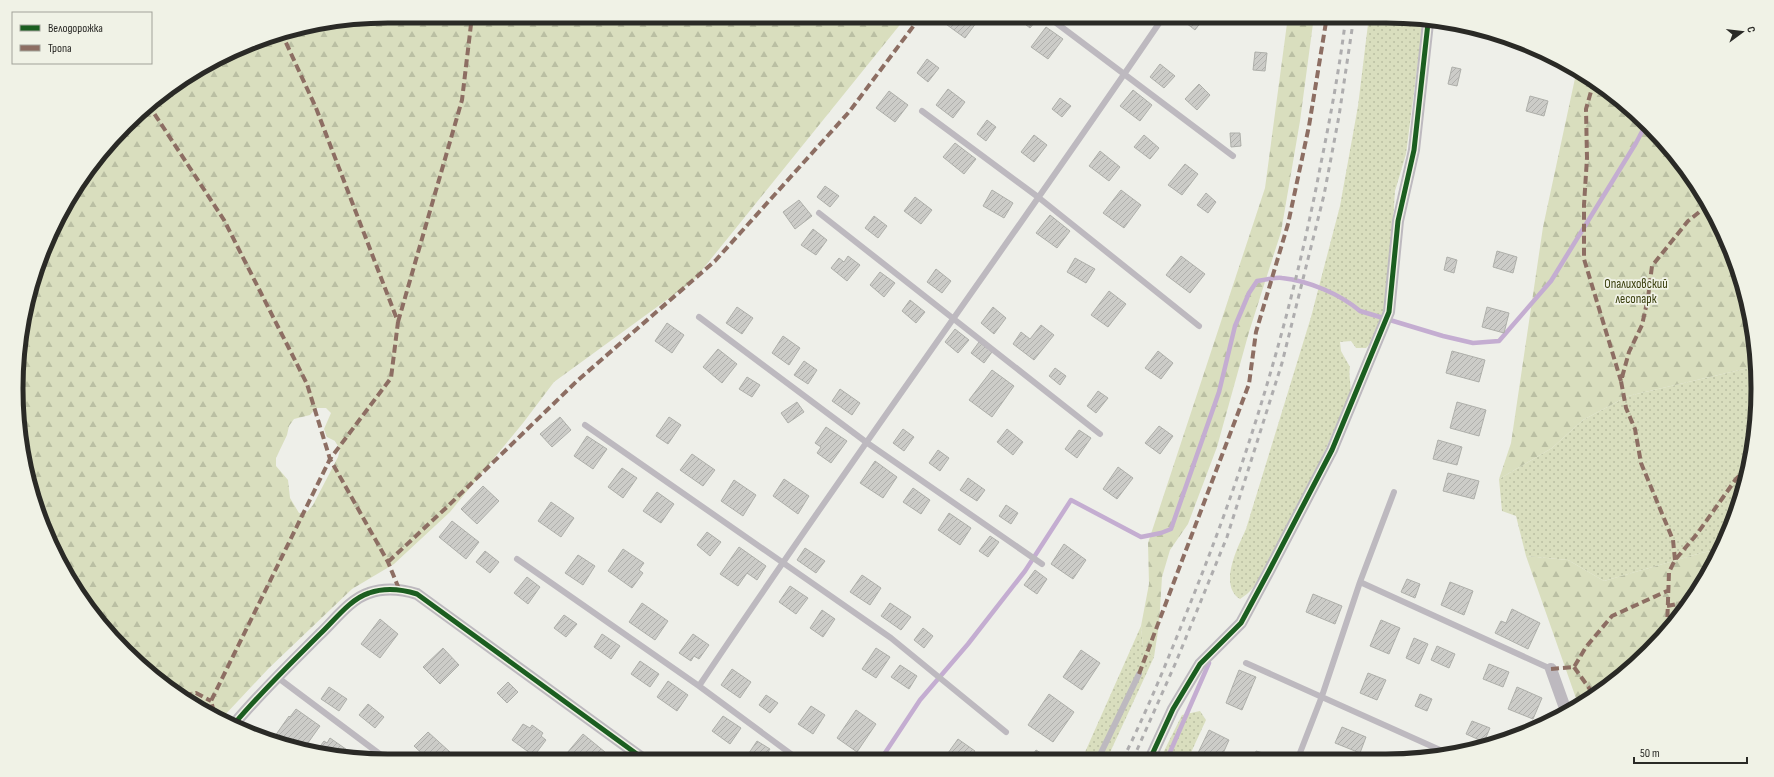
<svg xmlns="http://www.w3.org/2000/svg" width="1774" height="777" font-family="'Sofia Sans Condensed',sans-serif">
<defs>
<pattern id="grass-dots" width="8" height="8" patternUnits="userSpaceOnUse"><rect width="8" height="8" fill="#d9debe"/><path d="M2 2h.1M6 6h.1" fill="none" stroke="#babfa3" stroke-width="1.8" stroke-linecap="round"/></pattern>
<pattern id="forest-firs" width="22" height="20" patternUnits="userSpaceOnUse"><rect width="22" height="20" fill="#d9debe"/><path d="M5 1l3.5 6h-7zM16 11l3.5 6h-7z" fill="#babfa3"/></pattern>
<pattern id="building-hatch" width="6" height="6" patternUnits="userSpaceOnUse"><rect width="6" height="6" fill="#ccccc8"/><path d="M-1 1l2-2M0 6l6-6M5 7l2-2" fill="none" stroke="#afafac"/></pattern>
</defs>
<rect width="100%" height="100%" fill="#eeefe9"/>
<path fill="url(#grass-dots)" d="M1369,16H1386L1423,22L1406,154L1395,191L1389,281L1384,311L1370,344L1366,348H1356L1351,341L1340,342L1341,351L1350,367C1348,377 1352,385 1350,395L1314,475L1260,581L1247,594L1240,599C1218,585 1238,547 1246,529L1311,317L1340,206L1358,106Z
M1757,366L1755,437L1738,508L1716,550L1701,553L1604,581L1568,560L1526,556L1516,516L1502,511L1499,479L1552,448L1583,420L1628,396Z
M1141,626L1143,647L1154,657L1107,759H1082Z
M1200,711L1206,720L1188,759H1160L1182,715Z"/>
<path fill="url(#forest-firs)" fill-rule="evenodd" d="M389,16H907L694,280L554,382L523,423L450,512L394,564L352,589L269,668L223,717L162,684L108,634L66,575L23,461L16,388L23,316L66,202L143,108L202,66L269,36ZM316,408H326L331,413L324,429L327,437L335,441L340,449L338,457L313,505L307,512L299,513L290,498L288,480L276,466V458L287,435L289,426L294,419L310,415Z
M1288,16H1314L1300,121L1281,232L1249,332L1217,447L1188,524L1170,550L1162,577L1159,624L1154,657L1143,648L1141,626L1149,584L1148,543L1265,188Z
M1577,69L1631,109L1681,162L1720,224L1745,292L1757,366L1628,396L1583,420L1552,448L1499,479L1511,443L1543,227Z
M1716,550L1681,615L1612,684L1578,704L1526,556L1568,560L1604,581L1701,553Z"/>
<g fill="none" stroke-linecap="round" stroke-linejoin="round">
<path stroke="#c4add1" stroke-width="4.5" d="M881,759L920,700L968,644L1025,571L1071,500L1141,537L1161,533L1171,529L1219,392L1235,326L1249,293L1257,281C1265,280 1275,277 1282,278C1309,281 1340,294 1360,311L1443,336L1473,343L1499,341L1551,281L1636,143L1646,124
M1167,759L1209,663"/>
</g>
<path fill="url(#building-hatch)" stroke="#aeafaa" d="M947,16H975L979,19L965,38L943,22Z
M1026,16H1037L1039,17L1030,28L1021,21Z
M1177,16H1202L1204,18L1195,30Z
M1247,16H1263L1259,23Z
M1046,27L1063,39L1048,59L1031,47Z
M1255,52L1267,53L1265,71L1253,70Z
M927,59L939,68L928,82L917,73Z
M1160,64L1175,76L1164,88L1150,77Z
M1452,67L1461,69L1457,86L1448,84Z
M1199,84L1210,95L1197,110L1185,99Z
M948,89L965,102L953,118L936,105Z
M1133,90L1152,105L1140,121L1120,106Z
M889,91L908,105L895,122L876,108Z
M1530,96L1548,101L1544,116L1526,111Z
M1060,98L1071,106L1062,117L1052,109Z
M987,120L996,127L986,141L977,134Z
M1230,133H1240L1241,146L1231,147Z
M1034,135L1047,145L1034,162L1021,152Z
M1144,135L1159,148L1150,159L1134,147Z
M955,143L976,159L964,174L943,157Z
M1100,151L1120,167L1109,181L1089,166Z
M1185,164L1198,174L1182,195L1168,185Z
M825,186L839,196L830,207L817,197Z
M992,190L1013,203L1004,218L983,206Z
M1121,190L1141,205L1124,228L1103,213Z
M1206,193L1216,202L1208,213L1197,205Z
M915,197L932,210L921,224L904,211Z
M799,200L812,216L795,229L783,212Z
M1050,215L1070,231L1057,248L1036,233Z
M874,216L887,226L878,238L865,228Z
M813,229L827,240L816,255L801,245Z
M1497,251L1517,257L1513,273L1493,267Z
M848,256L860,265L847,281L831,268L839,258L844,262Z
M1181,256L1205,274L1190,293L1166,275Z
M1447,257L1457,260L1454,273L1444,270Z
M1075,258L1095,269L1086,283L1067,272Z
M936,269L951,281L942,293L927,282Z
M880,272L895,283L884,297L870,285Z
M1109,291L1126,304L1108,327L1091,315Z
M910,300L925,312L916,323L902,311Z
M737,307L753,318L742,334L726,323Z
M993,307L1006,318L994,334L981,323Z
M1487,307L1509,313L1504,333L1482,327Z
M667,323L684,335L672,353L655,341Z
M1041,325L1054,335L1034,360L1013,344L1021,332L1030,339Z
M955,329L969,340L958,353L945,342Z
M783,336L800,348L789,365L772,353Z
M979,342L992,352L984,363L971,353Z
M718,349L737,364L722,383L703,367Z
M1158,351L1173,363L1161,379L1145,368Z
M1452,351L1485,360L1479,382L1446,373Z
M804,361L817,370L808,384L794,375Z
M1055,368L1066,376L1060,385L1049,376Z
M992,370L1014,386L992,417L969,400Z
M747,377L760,385L752,397L739,389Z
M840,389L860,403L852,415L832,401Z
M1098,391L1108,398L1096,413L1087,406Z
M797,402L804,412L788,423L781,413Z
M1457,402L1486,410L1479,436L1450,428Z
M560,417L571,430L552,447L540,434Z
M669,417L681,425L668,444L656,436Z
M1159,426L1173,436L1160,454L1145,443Z
M826,427L847,441L831,463L817,453L821,447L815,443Z
M903,429L914,437L904,451L893,443Z
M1007,429L1023,442L1013,455L997,442Z
M1079,430L1091,438L1077,458L1065,449Z
M587,436L607,449L593,469L574,456Z
M1438,440L1462,447L1457,465L1433,459Z
M938,450L949,458L940,471L929,463Z
M692,454L715,470L703,486L680,470Z
M875,461L897,477L883,498L860,483Z
M1118,467L1133,478L1117,499L1103,489Z
M622,468L637,478L623,498L608,487Z
M1448,473L1479,481L1474,499L1443,491Z
M968,478L985,490L977,501L960,490Z
M784,479L809,496L798,514L773,496Z
M734,480L756,495L743,516L721,501Z
M483,486L499,501L477,524L461,509Z
M913,488L930,500L921,514L903,502Z
M657,492L674,504L661,523L643,511Z
M551,502L574,518L561,537L538,521Z
M1006,505L1018,513L1011,524L999,516Z
M949,513L971,528L960,545L938,530Z
M452,521L479,542L466,559L439,537Z
M707,532L721,542L710,556L697,545Z
M990,536L999,542L988,557L979,551Z
M1064,544L1086,560L1073,579L1051,564Z
M739,547L766,566L757,580L747,573L738,586L720,574Z
M805,548L825,561L816,573L797,560Z
M623,549L644,563L639,570L643,573L632,588L608,571Z
M485,551L499,562L490,573L476,562Z
M578,555L595,566L583,585L565,573Z
M1035,570L1047,579L1037,594L1024,585Z
M862,575L881,588L870,605L850,592Z
M527,577L540,587L528,604L514,593Z
M1407,579L1420,584L1415,598L1401,592Z
M1450,582L1473,591L1464,615L1441,605Z
M790,586L808,598L796,614L779,602Z
M1313,594L1342,606L1335,624L1306,612Z
M642,603L668,621L655,640L629,622Z
M890,603L911,617L901,630L881,616Z
M1512,609L1540,623L1528,649L1495,633L1501,621L1506,623Z
M822,610L835,619L823,637L810,628Z
M564,615L577,624L566,637L554,628Z
M380,619L398,634L380,658L361,644Z
M1381,620L1400,628L1389,654L1370,646Z
M923,628L933,636L924,648L914,640Z
M602,634L620,646L611,659L594,647Z
M693,634L709,645L699,659L694,656L691,661L679,653Z
M1414,638L1428,644L1419,664L1406,658Z
M1437,646L1455,654L1449,668L1431,660Z
M443,648L459,665L440,684L423,667Z
M876,648L890,657L876,678L862,669Z
M1081,650L1100,663L1082,690L1063,677Z
M640,661L659,674L650,687L631,674Z
M1489,664L1509,672L1503,687L1483,679Z
M900,665L917,676L909,689L891,677Z
M732,669L751,682L740,698L721,685Z
M1239,670L1256,677L1242,710L1226,703Z
M1368,673L1386,680L1377,700L1360,693Z
M668,681L688,695L677,711L657,697Z
M508,682L518,692L507,703L497,693Z
M329,687L347,699L339,711L321,699Z
M1517,687L1542,698L1533,719L1508,709Z
M1049,694L1074,712L1053,742L1028,725Z
M1420,694L1432,699L1427,711L1415,706Z
M766,695L778,703L770,713L759,705Z
M368,704L384,717L375,728L359,715Z
M811,706L825,715L813,734L798,724Z
M296,709L320,726L305,747L273,742L276,737L275,736L289,716L290,717Z
M856,710L876,724L857,752L837,738Z
M723,716L741,728L730,744L712,731Z
M1472,721L1490,728L1484,742L1466,734Z
M523,724L530,728L532,725L543,733L541,736L546,740L534,756L512,740Z
M1342,727L1366,737L1360,753L1335,743Z
M1209,730L1229,740L1221,758H1210L1198,753Z
M428,732L450,752L441,761H430L414,746Z
M583,734L605,752L598,760H576L567,753Z
M330,738L353,754L352,755L318,749L324,741L327,743Z
M958,739L975,751L969,759H958L948,753Z
M757,741L770,749L763,760H752L747,756Z
M1036,750L1049,758L1048,759H1030Z
M1256,751L1280,758H1254Z
M1392,753L1406,758H1390Z
M469,755L476,761H465Z"/>
<g fill="none" stroke-linecap="round" stroke-linejoin="round">
<path stroke="#bdb9bf" stroke-width="6" d="M1047,16L1233,156
M922,111L1038,197L1199,326
M819,213L1100,434
M699,317L866,442L1042,564
M585,425L891,638L1006,732
M517,559L699,686
M1360,582L1551,669
M1246,663L1449,754
M277,677L389,761
M1298,758L1322,696L1360,582L1394,492
M1098,759L1139,674
M799,760L699,686C850,460 1011,241 1164,16"/>
<path stroke="#bdb9bf" stroke-width="12" d="M1551,669L1566,711
M235,723C261,692 291,663 320,634C334,621 350,599 369,593C386,587 401,589 417,594L645,760
M1150,759L1173,709L1200,664L1241,623L1269,571L1332,450L1389,312L1398,221L1414,150L1428,23"/>
<path stroke="#aeadae" stroke-width="3" stroke-dasharray="5 5" stroke-linecap="butt" d="M1123,759C1150,705 1172,649 1194,594C1250,454 1293,310 1321,163C1331,114 1340,65 1346,16
M1133,759L1176,662L1227,537L1282,363L1324,195L1339,116L1354,16"/>
<path stroke="#8d6e63" stroke-width="4" stroke-dasharray="8 4" stroke-linecap="butt" d="M1594,81L1586,109L1587,158L1584,205V259L1621,381
M148,104L224,220L307,384L330,459L388,562L399,589
M398,322L462,100L472,16
M1754,347L1757,370
M1675,560L1673,540L1641,463L1635,429L1626,408L1621,381L1629,352L1642,325L1648,298L1652,266L1688,221L1708,205
M388,562L448,506L577,381L715,261L849,112L921,16
M1667,606L1688,602
M1667,629L1669,572L1675,560L1697,534L1736,479L1748,468
M1574,667L1594,695
M1551,669L1574,667L1586,647L1612,616L1667,591
M1139,674L1249,384L1256,332L1288,224L1309,126L1327,16
M184,696L196,693L211,701
M214,712L211,701L330,459L391,378L398,322L316,108L282,34"/>
<defs>
<path id="cycleway" d="M235,723C261,692 291,663 320,634C334,621 350,599 369,593C386,587 401,589 417,594L645,760
M1150,759L1173,709L1200,664L1241,623L1269,571L1332,450L1389,312L1398,221L1414,150L1428,23"/>
</defs>
<use href="#cycleway" stroke="#f0f2e6" stroke-width="8"/>
<use href="#cycleway" stroke="#1b5e20" stroke-width="5"/>
</g>
<g text-anchor="middle" stroke-width="3.5" stroke-linejoin="round" paint-order="stroke">
<g font-size="13" fill="#3a3f0d" stroke="#f0f2e6">
<text x="1636" y="288">Опалиховский<tspan x="1636" dy="15">лесопарк</tspan></text>
</g>
</g>
<path d="M0 0H1774V777H0ZM388 23H1386A365 365 0 0 1 1751 388V389A365 365 0 0 1 1386 754H388A365 365 0 0 1 23 389V388A365 365 0 0 1 388 23Z" fill="#f0f2e6" fill-rule="evenodd"/>
<path fill="none" stroke="#2a2a26" stroke-width="5" d="M388 23H1386A365 365 0 0 1 1751 388V389A365 365 0 0 1 1386 754H388A365 365 0 0 1 23 389V388A365 365 0 0 1 388 23Z"/>
<rect x="12" y="12" width="140" height="52" fill="#f0f2e6" stroke="#a1a299"/>
<rect x="20" y="25" width="20" height="6" fill="#1b5e20" stroke="#a1a299"/>
<text x="48" y="32" font-size="12" fill="#2a2a26">Велодорожка</text>
<rect x="20" y="45" width="20" height="6" fill="#8d6e63" stroke="#a1a299"/>
<text x="48" y="52" font-size="12" fill="#2a2a26">Тропа</text>
<g transform="translate(1742 32) rotate(75)" stroke="#f0f2e6" stroke-width="3" paint-order="stroke">
<path d="M0-3L7 15L0 10L-7 15Z" fill="#2a2a26"/>
<text y="-6" font-size="11" font-weight="bold" text-anchor="middle" fill="#2a2a26">С</text>
</g>
<path d="M1634 757v6h113v-6" fill="none" stroke="#2a2a26" stroke-width="2"/>
<text x="1640" y="757" font-size="12" fill="#2a2a26" stroke="#f0f2e6" stroke-width="3" paint-order="stroke">50 m</text>
</svg>
